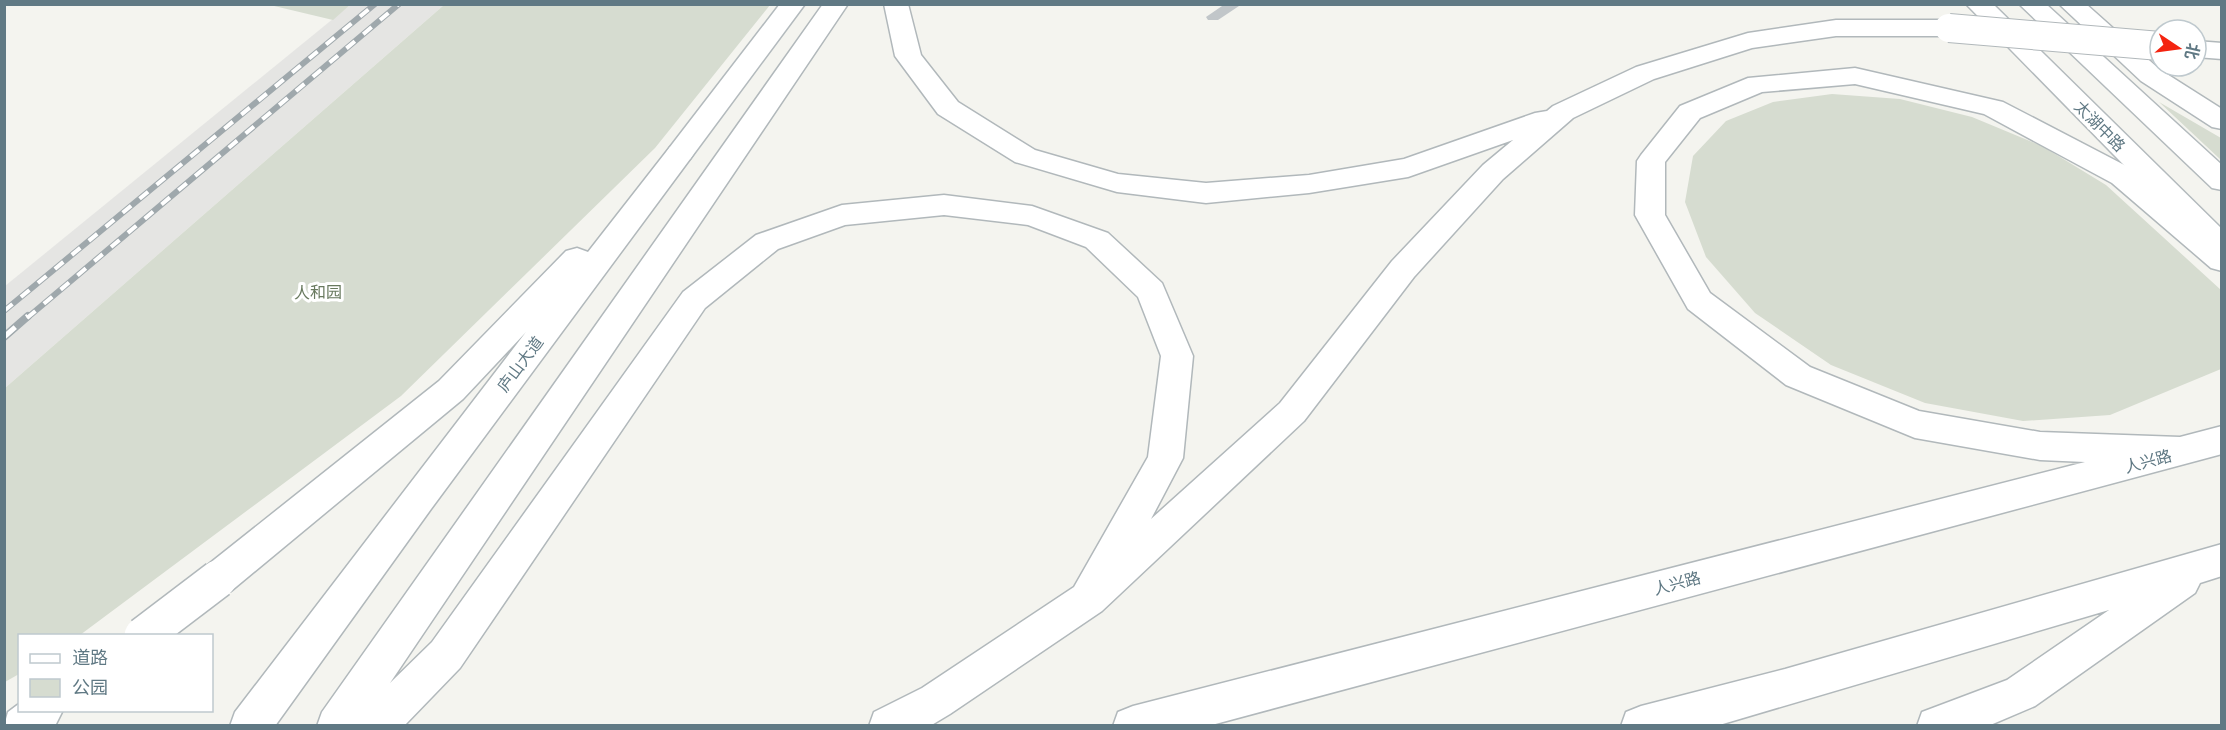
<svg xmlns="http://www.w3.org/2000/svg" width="2226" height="730" font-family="'Varela Round','Noto Sans SC',sans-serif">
<rect width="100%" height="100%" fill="#f4f4ef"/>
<path fill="#e5e5e3" d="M350,5H444L5,388V286Z"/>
<path fill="#d6dcd0" d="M270,5H350L333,20Z
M444,5H770L655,148L401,396L80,635L20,636L19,674L5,682V388Z
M1832,94L1900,99L1972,117L2042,146L2106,185L2221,290V369L2110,415L2023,421L1925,403L1831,365L1755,313L1706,257L1685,202L1693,156L1726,121L1773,102Z
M2159,102L2221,138V160Z"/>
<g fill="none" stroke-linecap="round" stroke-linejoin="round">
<defs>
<path id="secondary" d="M780,4H805L690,159L680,162L670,159L666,153L670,147Z
M1966,4H1993L2222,229V257L2211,254Z
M2019,4H2046L2222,165V190L2212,188Z"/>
<path id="primary" d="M823,4H848L390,683L432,642L683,292L756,235L842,205L944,195L1032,206L1108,233L1162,283L1193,356L1183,458L1151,519L1280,403L1392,261L1483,165L1513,140L1408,177L1309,193L1206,203L1117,192L1015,162L938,114L895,56L884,4H908L921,55L958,102L1035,150L1118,174L1206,183L1309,175L1404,159L1535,113L1547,111L1553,106L1636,67L1748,33L1836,20H1949L1958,23L1962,28L1958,33L1949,36H1836L1752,48L1654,79L1573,118L1503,179L1414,277L1304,421L1102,611L950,714L930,726H869L874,712L922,688L1074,587L1148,457L1161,356L1138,297L1086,247L1028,225L944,215L845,225L778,249L705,308L460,668L404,726H317L322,712Z
M2059,4H2086L2159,69L2222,109V129L2212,127L2141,81Z
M2196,41L2222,43V59L2196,57Z
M1855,68L2003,102L2132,169L2222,243V271L2211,268L2112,183L1984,114L1855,84L1762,92L1700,118L1665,162V215L1710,293L1810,367L1919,411L2040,432L2180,437L2222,426V454L1208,726H1113L1118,712L1133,706L2085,462L2040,460L1915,438L1786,385L1688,309L1635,215L1637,161L1641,155L1680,106L1748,78Z
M680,144L690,147L694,153L690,159L431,509L275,726H230L235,712L526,332L463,399L231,591L218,595L205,591L199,579L205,567L439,381L566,251L577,248L588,252L670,147Z
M2222,544V576L2200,583L2195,593L2035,706L1988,726H1917L1922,712L2007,680L2109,610L1716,726H1621L1626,712L1641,706L1785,669Z
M20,703V710H63L55,726H4L8,712Z"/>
</defs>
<use href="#secondary" stroke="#b3babd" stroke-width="3"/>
<use href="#primary" stroke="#b1b8bb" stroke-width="3"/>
<path fill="#c1c6c9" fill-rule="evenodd" d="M1225,4H1242L1218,20H1208L1206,17Z"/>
<use href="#secondary" fill="#fff" fill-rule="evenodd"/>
<use href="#primary" fill="#fff" fill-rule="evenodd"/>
<defs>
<path id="rail-far1" d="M4,311L375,4
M27,318L399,4"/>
<path id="rail" d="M4,337L28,316"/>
</defs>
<use href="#rail-far1" stroke="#9fa8ac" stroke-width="6"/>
<use href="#rail" stroke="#9fa8ac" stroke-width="8"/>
<use href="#rail-far1" stroke="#fff" stroke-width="4" stroke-dasharray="11" stroke-linecap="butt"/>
<use href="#rail" stroke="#fff" stroke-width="5" stroke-dasharray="15" stroke-linecap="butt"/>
<defs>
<path id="primary-bridge-far1" d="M1949,28L2160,46"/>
<path id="primary-bridge" d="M143,636L218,579"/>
</defs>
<use href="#primary-bridge-far1" stroke="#b1b8bb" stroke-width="30" stroke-linecap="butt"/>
<use href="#primary-bridge" stroke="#b1b8bb" stroke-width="40" stroke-linecap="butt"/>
<use href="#primary-bridge-far1" stroke="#fff" stroke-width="28"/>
<use href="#primary-bridge" stroke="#fff" stroke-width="37"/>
</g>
<g text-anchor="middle" stroke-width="6" stroke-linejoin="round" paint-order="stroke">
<g font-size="16" fill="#607984" stroke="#fff">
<text transform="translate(2100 126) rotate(45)" y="6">太湖中路</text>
<text transform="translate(520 364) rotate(-53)" y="6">庐山大道</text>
<text transform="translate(2148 461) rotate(-15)" y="6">人兴路</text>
<text transform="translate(1677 583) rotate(-15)" y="6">人兴路</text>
</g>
<g font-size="16" fill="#697a5f" stroke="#fff">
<text x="318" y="298">人和园</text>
</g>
</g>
<rect width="2226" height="730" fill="none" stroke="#607984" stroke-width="12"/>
<rect x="18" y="634" width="195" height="78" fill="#ffffff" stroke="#bfc9ce" stroke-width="1.5"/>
<rect x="30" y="654" width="30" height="9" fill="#ffffff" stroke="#bfc9ce" stroke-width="1.5"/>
<text x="72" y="664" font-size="18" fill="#607984">道路</text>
<rect x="30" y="679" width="30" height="18" fill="#d6dcd0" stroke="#bfc9ce" stroke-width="1.5"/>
<text x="72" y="694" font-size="18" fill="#607984">公园</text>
<g transform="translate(2178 48) rotate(103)"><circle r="28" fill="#ffffff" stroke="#bfc9ce" stroke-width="1.5"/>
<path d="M0-4.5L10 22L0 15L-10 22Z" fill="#f42410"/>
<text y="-9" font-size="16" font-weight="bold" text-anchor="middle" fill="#607984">北</text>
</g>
</svg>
